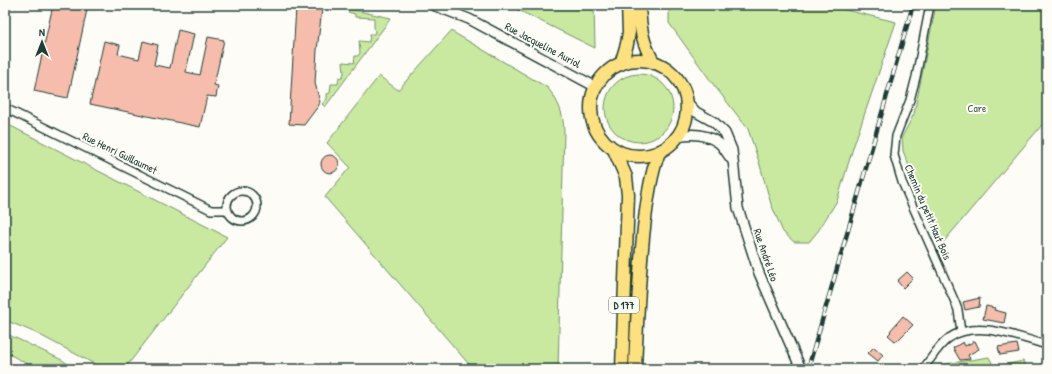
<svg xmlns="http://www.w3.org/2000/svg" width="1052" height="374" font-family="'Patrick Hand',sans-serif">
<rect width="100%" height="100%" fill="#fdfcf7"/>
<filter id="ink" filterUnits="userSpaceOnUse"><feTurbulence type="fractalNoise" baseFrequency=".025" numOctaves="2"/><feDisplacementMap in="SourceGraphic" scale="8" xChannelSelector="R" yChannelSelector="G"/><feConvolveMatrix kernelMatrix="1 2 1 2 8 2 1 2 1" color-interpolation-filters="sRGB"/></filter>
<g filter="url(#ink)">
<path fill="#c9e8a0" stroke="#74926a" d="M508,5H594L595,48Z
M669,5H825L896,22L853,148L837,201L818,231L809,242H794L783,232L771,204L759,162L748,129L713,84L669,23Z
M936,5H1047V119L941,245L903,151L902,137L914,114Z
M349,9L391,18L325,107L322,104L327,99V94L330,93L331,84H338L339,77L342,78L344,73L343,62L354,63L355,56H358L360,53L359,41L369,42L370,34H374L375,33L374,26V18L355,17V14L348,12Z
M451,31L548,88C559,103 563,112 564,131L558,369H473L325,197L350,167L327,143L379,76L398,90Z
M605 108a34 34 0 1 1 68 0a34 34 0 1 1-68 0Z
M5,123L227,237L126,367L120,369H104L36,333L5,320Z
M5,333L62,360L75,369H37L5,352Z
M989,357L994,367L1023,361L1027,369H934V366Z"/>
<path fill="#f6bdad" stroke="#1f3d34" d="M53,5H88L68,98L34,91Z
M298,5L322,9L317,50L315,83L320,102L319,104V105L304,125L289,124L296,7H298Z
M178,30L194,34L186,72L200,75L208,37L224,40L214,85L218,86L216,97L207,96L200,127L90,104L104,41L120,45L118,54L139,59L143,41L158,45L154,65L170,68Z
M321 164a9 9 0 1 1 18 0a9 9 0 1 1-18 0Z
M907,272L913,278L903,288L897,281Z
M980,298L979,307L965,310L963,302Z
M986,306L995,308L994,310L1006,313L1004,323L983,319Z
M903,316L913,325L896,342L888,335L891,332L890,331Z
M975,341L979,349L968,355L970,359L960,360L953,348L963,342L965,346Z
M1017,344L1019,352L1000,355L998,347Z
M874,347L883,355L878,361L868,353Z"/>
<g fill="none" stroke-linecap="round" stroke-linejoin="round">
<defs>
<path id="minor" d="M930,5L916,77L910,100L896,136L894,155L902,182L955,302L958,310L961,332
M5,108L211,210H227
M227 206a15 15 0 1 1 30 0a15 15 0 1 1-30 0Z
M923,369C931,359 938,346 949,338C977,319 1017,337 1047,345"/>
<path id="tertiary" d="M433,5L469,19L596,87
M686,101L696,112L714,122L725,133L732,150L738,208L759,273L801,369
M678,136C692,133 707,134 719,143C724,147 728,156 733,161"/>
<path id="primary" d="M639,5C640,27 642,43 654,63
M591 108a48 48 0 1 1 96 0a48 48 0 1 1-96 0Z
M621,64L627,44L629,32L628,5"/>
<path id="trunk" d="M615,152L626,177L628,195L622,369
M635,369C637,319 639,268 645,219C648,196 651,174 659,152"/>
</defs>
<use href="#minor" stroke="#1f3d34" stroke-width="10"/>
<use href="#tertiary" stroke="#1f3d34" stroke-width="12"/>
<use href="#primary" stroke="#1f3d34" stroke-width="15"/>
<use href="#trunk" stroke="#1f3d34" stroke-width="15"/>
<use href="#minor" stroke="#fdfcf7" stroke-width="7"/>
<use href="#tertiary" stroke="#fdfcf7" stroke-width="9"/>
<use href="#primary" stroke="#fde080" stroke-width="12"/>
<use href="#trunk" stroke="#fde080" stroke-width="12"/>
<defs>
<path id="rail" d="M808,369L913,5"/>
</defs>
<use href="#rail" stroke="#1f3d34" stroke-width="4.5"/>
<use href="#rail" stroke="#fdfcf7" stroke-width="3" stroke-dasharray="9" stroke-linecap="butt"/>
</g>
</g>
<g text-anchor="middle" stroke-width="4" stroke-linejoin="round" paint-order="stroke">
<rect fill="#fdfcf7" stroke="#62766e" stroke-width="1" x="609" y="297" width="30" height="16" rx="3"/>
<g font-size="10" font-weight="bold" fill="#1f3d34">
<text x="624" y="309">D 177</text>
</g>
<g font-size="11" fill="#1f3d34" stroke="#fdfcf7">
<text transform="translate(543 45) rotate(28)" y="4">Rue Jacqueline Auriol</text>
<text transform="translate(120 153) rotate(26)" y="4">Rue Henri Guillaumet</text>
<text transform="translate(928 212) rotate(67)" y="4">Chemin du petit Haut Bois</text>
<text transform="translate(766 255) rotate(71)" y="4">Rue André Léo</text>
</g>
<g font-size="11" fill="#415f4a" stroke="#fdfcf7">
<text x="977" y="112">Care</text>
</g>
</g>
<rect width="1052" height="374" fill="none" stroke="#fdfcf7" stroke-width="20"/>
<rect x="10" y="10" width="1032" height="354" fill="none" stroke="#1f3d34" stroke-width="1.5" filter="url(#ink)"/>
<g transform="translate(42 42)" stroke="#fdfcf7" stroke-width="3" paint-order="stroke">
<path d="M0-3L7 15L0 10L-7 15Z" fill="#1f3d34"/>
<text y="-6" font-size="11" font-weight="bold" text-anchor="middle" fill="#1f3d34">N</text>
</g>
</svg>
